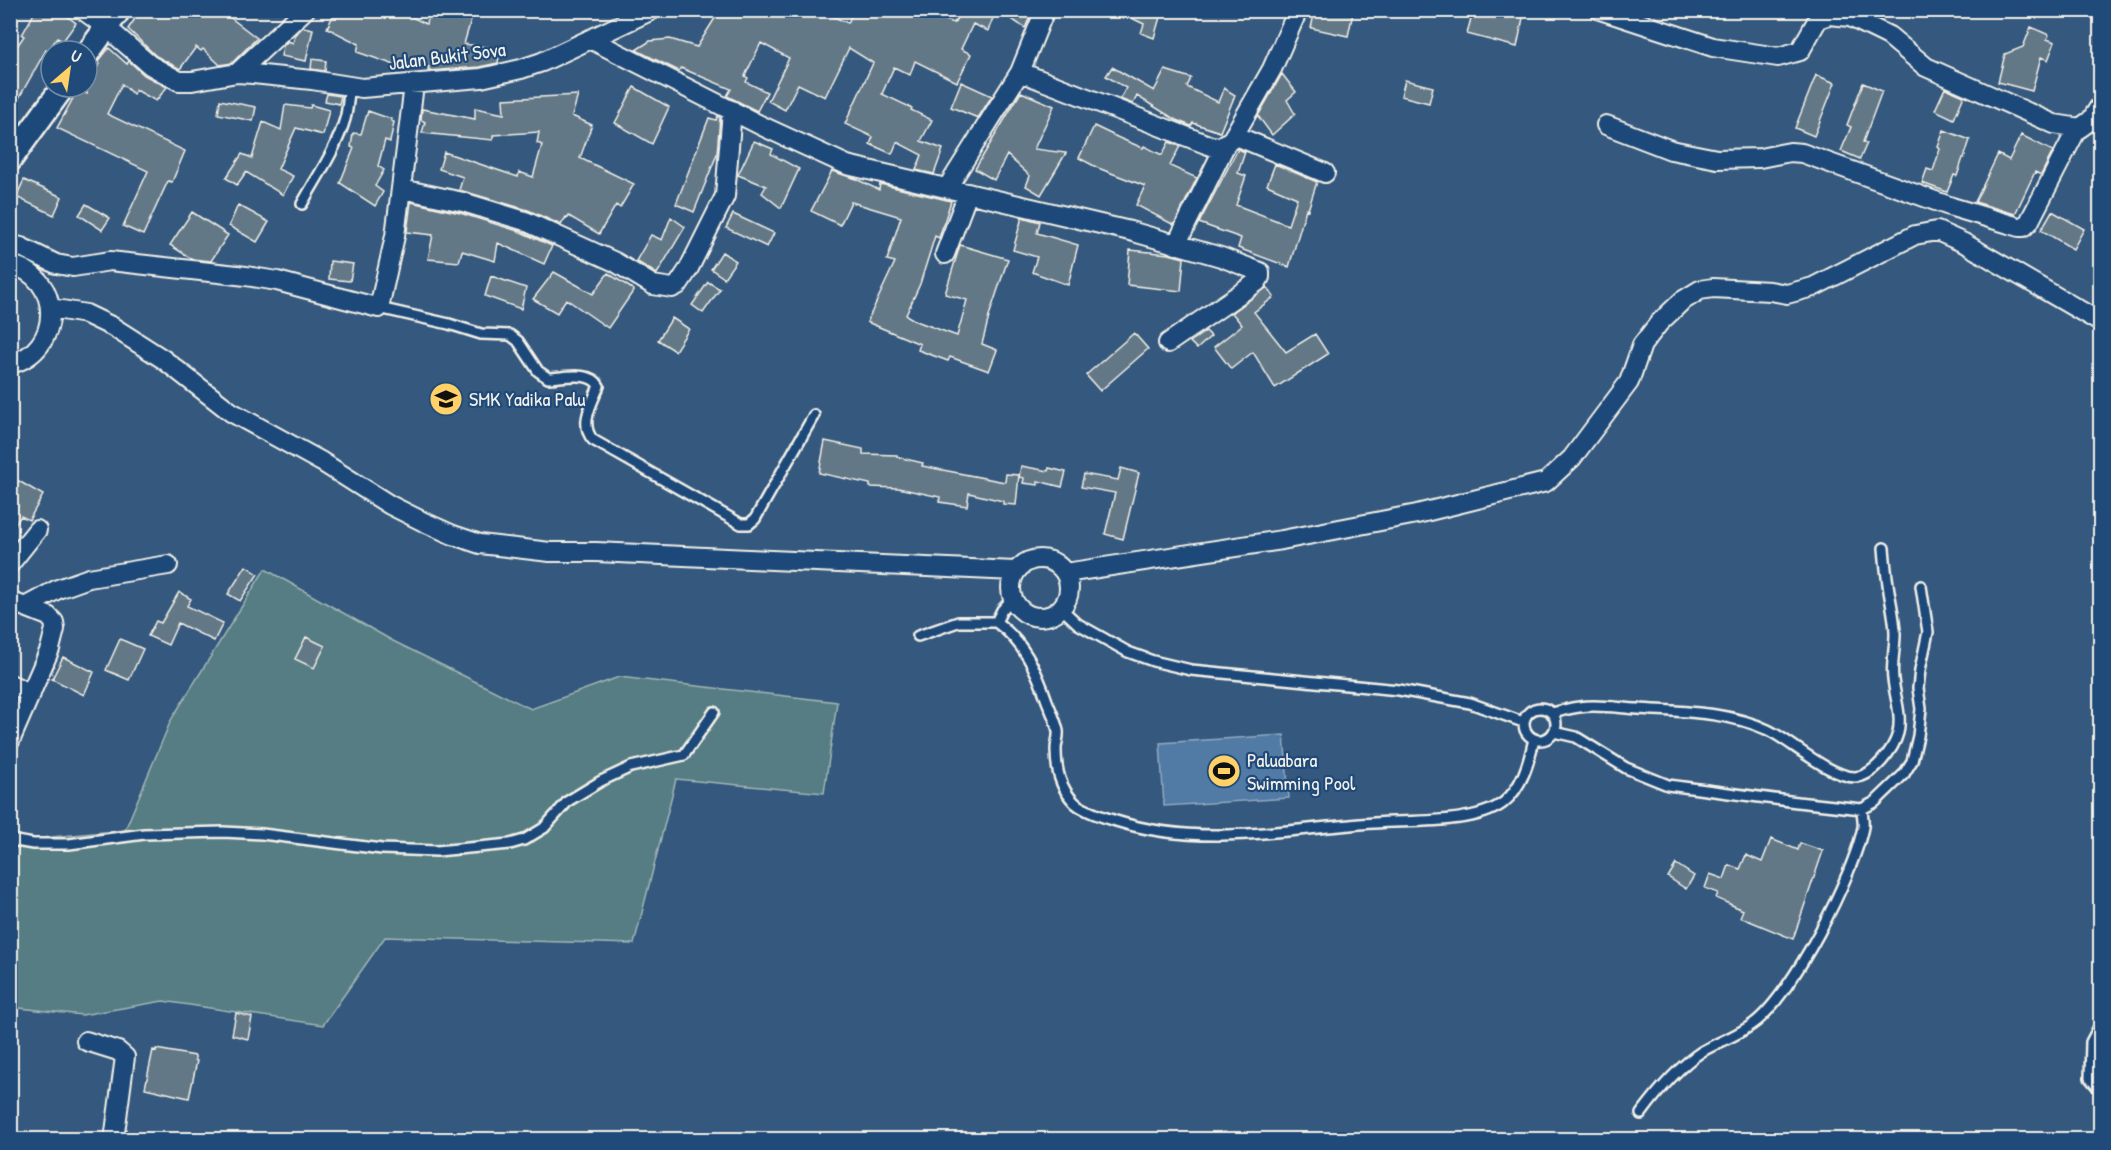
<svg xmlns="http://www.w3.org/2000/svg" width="2111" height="1150" font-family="'Patrick Hand',sans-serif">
<rect width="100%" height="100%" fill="#34587e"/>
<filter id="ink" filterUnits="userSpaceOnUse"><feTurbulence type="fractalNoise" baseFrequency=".0167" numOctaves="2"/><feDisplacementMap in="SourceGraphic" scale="12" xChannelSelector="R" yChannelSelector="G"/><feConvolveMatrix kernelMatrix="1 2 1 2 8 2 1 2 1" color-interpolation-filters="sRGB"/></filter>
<g filter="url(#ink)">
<path fill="#557d83" stroke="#a4b7b6" stroke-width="1.5" d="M265,569L393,641L531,709L619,677L837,702L824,793L676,779L634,944L385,937L323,1025L163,1001L82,1015L11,1007L10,831L30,839L125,830L171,720Z"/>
<path fill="#517aa5" stroke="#92aac0" stroke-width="1.5" d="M1284,735L1289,798L1164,806L1160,743Z"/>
<path fill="#647886" stroke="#f4f1e8" stroke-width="1.5" d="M36,10H59L76,23L63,41L57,38L48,51L46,50L10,114V56L24,36L22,35Z
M141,10H230L227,15L257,38L232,63L220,65L203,49L201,51L196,47L180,69L156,56L128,29Z
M336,10H397L426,24L430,10H474L464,44L500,49L498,63L479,67L428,71L429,67L399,63L398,66L357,52L359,44L327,28Z
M720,10H818L848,23L854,10H921L954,23L957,18L940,10H996L988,31L973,24L961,49L971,54L957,82L915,61L910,75L894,67L882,94L912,108L911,110L932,120L921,141L943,149L934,174L916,170L922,155L897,142L892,154L870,144L873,137L845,124L873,63L849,48L825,97L798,84L785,110L768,101L789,58L761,43L745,76L748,78L746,82L767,92L757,111L727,96L731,89L681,68L679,71L636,50L650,41L670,39L697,47Z
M998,10H1033L1025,28Z
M1115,10H1162L1154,38L1141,33L1144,24Z
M1315,10H1340L1353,13L1348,36L1311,28Z
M1473,10H1513L1524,13L1517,47L1467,34Z
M303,27L313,29L306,61L281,56L283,46L288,41L293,43L295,35Z
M2031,27L2049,35L2047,39L2055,42L2048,60L2041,57L2032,91L1998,82L2005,54L2023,47Z
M109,48L127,64L129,61L144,75L167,87L156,101L136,90L133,94L122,84L107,114L185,151L172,182L168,181L143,235L123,226L148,171L57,128L78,89L87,94V78L100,64L98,62Z
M312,59L326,61L325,71L311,69Z
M1112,67L1154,91L1165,70L1191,78L1187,87L1218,102L1224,88L1235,95L1220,132L1193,123L1191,126L1176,120L1137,96L1133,104L1120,99L1126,88L1106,76Z
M1282,74L1296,92L1287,100L1295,114L1272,135L1258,116Z
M1816,75L1835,83L1814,136L1795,128Z
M1405,80L1433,87L1429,103L1401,96Z
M961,82L992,96L978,118L951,107Z
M1863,83L1882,91L1863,142L1867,143L1860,159L1841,151L1851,127L1847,125Z
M634,87L669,107L652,144L615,123Z
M1945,88L1964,96L1954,119L1935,110Z
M1021,92L1054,106L1034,149L1066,153L1041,195L1026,186L1030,176L1007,155L994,180L975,169Z
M327,94L341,96L339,104L325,101Z
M578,95L572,116L592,125L580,158L634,184L620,208L616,205L599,234L569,216L568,218L566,217L561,225L528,210L459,190L463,177L439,169L444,152L518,177L519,172L533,177L542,145L537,143L539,132L493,135V140L422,133L425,122L421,120L422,109L475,119V108L504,114L503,99Z
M220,100L256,107L253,121L218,114Z
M285,105L310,108L311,105L329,110L323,135L296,128L278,169L293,176L283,195L246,172L237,185L226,178L242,154L252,158L263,122L281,130Z
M368,111L391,119V121L394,122L390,142L385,140L378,166L384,170L375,186L383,192L375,206L340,183L354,148L351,147L353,133L361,134Z
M718,116L720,117L717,154L694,212L676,204L709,118L716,120Z
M1094,126L1119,138L1143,148L1144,146L1162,155L1169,142L1180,146L1170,166L1197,178L1174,225L1136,205L1145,186L1098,168L1079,158Z
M1944,130L1970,140L1964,158H1963L1957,176L1954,175L1947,192L1922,183L1927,169L1933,171L1940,149L1938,147Z
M2021,135L2053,151L2041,175L2035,172L2015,214L1975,202L1998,154L2009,160Z
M754,141L773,149L771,154L799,169L781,208L762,193L766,186L738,175Z
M1238,149L1245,152L1238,173L1246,176L1236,205L1288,225L1297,198L1267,185L1275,164L1317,182L1308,210L1306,209L1289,267L1238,248L1241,238L1199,223Z
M832,171L856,179L879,190L880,184L951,201L939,238L935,236L920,284L906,315L916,321L957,336L967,300L945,294L960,245L1008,259L990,313L982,344L997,350L989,371L950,357L948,361L918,350L920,344L867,322L895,262L887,260L901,217L851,202L840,225L811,211Z
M24,180L62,197L54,215L16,197Z
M411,202L460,213L521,232L552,246L544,264L498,243L495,261L462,251L459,262L428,259L433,235L407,232Z
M86,204L110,218L102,230L79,215Z
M238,205L269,222L257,242L229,226Z
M2052,211L2084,229L2073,249L2041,230Z
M192,212L228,235L211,261L192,259L170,245Z
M733,214L774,233L767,247L726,228Z
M671,217L685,227L657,274L636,261L651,235L662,240Z
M1022,217L1040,222L1037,233L1078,245L1068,285L1032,272L1037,257L1013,250Z
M1130,250L1169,254L1184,258L1181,291L1127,285Z
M722,252L736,261L724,278L711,269Z
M330,261L353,264L350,281L329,279Z
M554,272L593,294L608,273L634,290L608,328L566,299L557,313L533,299Z
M491,276L526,288L521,309L485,296Z
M708,282L720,289L703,313L692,305Z
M1267,287L1274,297L1254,312L1286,352L1315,334L1328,354L1275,388L1253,352L1231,369L1214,347L1242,325L1232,313Z
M672,318L689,329L675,351L658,340Z
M1206,331L1211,336L1197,349L1190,342Z
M1134,333L1148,349L1100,391L1086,375Z
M825,441L863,449V454L897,455V457L923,463L922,466L1005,482L1006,474L1019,475L1016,505L1003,504V501L969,493L967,506L939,502L940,497L898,488L870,487V484L819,473Z
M1021,466L1048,471L1049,468L1066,472L1062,487L1038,481V485L1023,483L1024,478L1019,477Z
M1121,468L1139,473L1123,539L1105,534L1115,493L1081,487L1084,474L1118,480Z
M10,476L43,495L29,520L21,516L10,531Z
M246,566L258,574L240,601L228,594Z
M179,592L191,599L187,606L223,623L214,641L178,623L168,645L148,636L156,621L161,623Z
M306,637L325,646L314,668L295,659Z
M120,639L143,649L129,680L106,670Z
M63,657L94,672L84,695L52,679Z
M1771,839L1798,850L1800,843L1823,851L1793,939L1740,917L1743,910L1716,898L1718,893L1705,888L1710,874L1724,879L1729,865L1740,869L1746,855L1762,862Z
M1676,864L1694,876L1686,889L1668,877Z
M236,1013L252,1017L248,1039L232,1035Z
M156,1049L195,1056V1060L197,1061L189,1098L145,1088L153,1050L156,1051Z"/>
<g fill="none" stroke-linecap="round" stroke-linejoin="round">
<defs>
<path id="service" d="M302,204C317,177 336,150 345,119C348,109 348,97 350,86
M379,308L449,324L481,334L510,335L518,341L538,371L548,378C562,378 591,370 599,386C592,403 579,424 593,440L741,524H749L755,519L814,415
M1061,608L1078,624L1128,652L1153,661L1191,670L1399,690L1470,703L1523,722
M996,622C1023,641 1037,671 1047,701C1051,711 1056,721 1058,731C1059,737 1056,743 1056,749C1056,770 1060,788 1075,803C1086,812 1103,817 1116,821C1201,848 1287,829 1374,823C1409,820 1473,825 1503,803C1522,788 1529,762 1534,739
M918,636L958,622H996L1002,610L1012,599
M1524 724a16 16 0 1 1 32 0a16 16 0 1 1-32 0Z
M1552,713C1561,711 1570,708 1579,707C1598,704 1619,708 1638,709C1682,712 1727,711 1768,730C1791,741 1830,777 1855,777C1873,777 1894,749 1898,733C1902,714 1895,698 1893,679C1891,665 1895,649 1895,634C1895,617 1890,601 1888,584C1886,572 1885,560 1884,548
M1554,732L1576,737L1626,768L1668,785L1797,802L1862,809L1875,802L1904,774L1912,761L1918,736L1921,709L1918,688L1920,670L1928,632L1921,586
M10,840L33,844H69L144,834L223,832L262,834L382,849L437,851L510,844L524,840L544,828L568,801L601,781L631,767L684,755L714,712
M2100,1025L2091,1042L2090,1078L2100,1090
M1641,1114C1658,1091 1677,1068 1701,1052C1718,1042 1737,1036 1753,1024C1792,996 1854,874 1863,827C1864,821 1862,815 1862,809"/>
<path id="minor" d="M83,10L106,27L150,65L179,81H192L237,73L253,74L312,80L362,88L481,78L521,69L542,62L652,10
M1600,10L1713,47L1778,57L1800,51L1818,19L1829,15L1850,17L1889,36L1926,67L2054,124L2080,128L2091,120L2100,106
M590,39L762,126L847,165L1130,231L1221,257L1260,272V277L1257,282L1168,343
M1020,72L1211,146L1221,147L1232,139L1272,69L1298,10
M237,73L305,10
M1606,125L1671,150L1717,159L1760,158L1790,152L1802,153L1952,207L2019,227H2024L2029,222L2077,129L2080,128
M1234,135L1325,173
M947,188L1020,72L1045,10
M402,189L463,202L525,221L615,262L653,285L672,288L678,285L688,270L725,196L732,110
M10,244L21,247L56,264L73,267L110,261L246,276L277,281L379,308L395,236L414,85
M1176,245L1225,146
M945,254L968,193
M10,265C64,276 63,351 10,364
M50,308L86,314L113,327L163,359L231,412L322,462L390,505L424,522L453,535L480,544L550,552H596L1015,571
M1011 588a29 29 0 1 1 58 0a29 29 0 1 1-58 0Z
M10,564L37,530
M1065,573L1282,540L1417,514L1546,482L1572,458L1629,382L1642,345L1659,323L1682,301L1700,290L1713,288L1770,291L1787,294L1813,287L1915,235L1937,231L1964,243L2100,322
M10,601L48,616L54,622L55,629L50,649L10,741
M25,607L58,589L89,578L168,565
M10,684L31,694
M86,1041L118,1051L125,1057L114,1140"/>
<path id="tertiary" d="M87,54L119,10
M10,160L63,87"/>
</defs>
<use href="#service" stroke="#f4f1e8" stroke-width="14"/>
<use href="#minor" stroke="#f4f1e8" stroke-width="22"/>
<use href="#tertiary" stroke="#f4f1e8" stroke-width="27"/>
<use href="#service" stroke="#1f4a7a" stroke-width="9"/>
<use href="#minor" stroke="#1f4a7a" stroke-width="18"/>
<use href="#tertiary" stroke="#1f4a7a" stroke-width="22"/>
</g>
</g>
<defs>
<symbol id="university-disc" viewBox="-11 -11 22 22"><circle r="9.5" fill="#ffd166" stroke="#1f4a7a"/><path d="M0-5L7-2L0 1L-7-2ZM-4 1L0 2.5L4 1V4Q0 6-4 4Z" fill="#111"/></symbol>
<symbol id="stadium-disc" viewBox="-11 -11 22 22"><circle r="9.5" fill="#ffd166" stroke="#1f4a7a"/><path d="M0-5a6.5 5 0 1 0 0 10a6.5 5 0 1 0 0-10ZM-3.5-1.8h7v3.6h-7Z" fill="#111"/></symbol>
</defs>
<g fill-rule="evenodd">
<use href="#university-disc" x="427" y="380" width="38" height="38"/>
<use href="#stadium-disc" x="1205" y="752" width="38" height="38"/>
</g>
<g text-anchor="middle" stroke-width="4.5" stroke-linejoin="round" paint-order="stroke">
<g font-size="20" fill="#f4f1e8" stroke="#1f4a7a">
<text transform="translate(447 56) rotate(-7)" y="7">Jalan Bukit Sova</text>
</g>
<g font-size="20" fill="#f4f1e8" stroke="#1f4a7a" text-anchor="start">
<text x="469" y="406">SMK Yadika Palu</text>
<text x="1247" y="767">Paluabara<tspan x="1247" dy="23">Swimming Pool</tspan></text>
</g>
</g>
<rect width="2111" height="1150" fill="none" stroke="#1f4a7a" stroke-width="36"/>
<rect x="18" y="18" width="2075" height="1114" fill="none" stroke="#f4f1e8" stroke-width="2" filter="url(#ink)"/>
<g transform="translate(69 69) rotate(29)"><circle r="28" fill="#1f4a7a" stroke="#748da6" stroke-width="1.5"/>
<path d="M0-4.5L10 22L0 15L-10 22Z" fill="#ffd166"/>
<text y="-9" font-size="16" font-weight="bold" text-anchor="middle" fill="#f4f1e8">U</text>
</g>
</svg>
